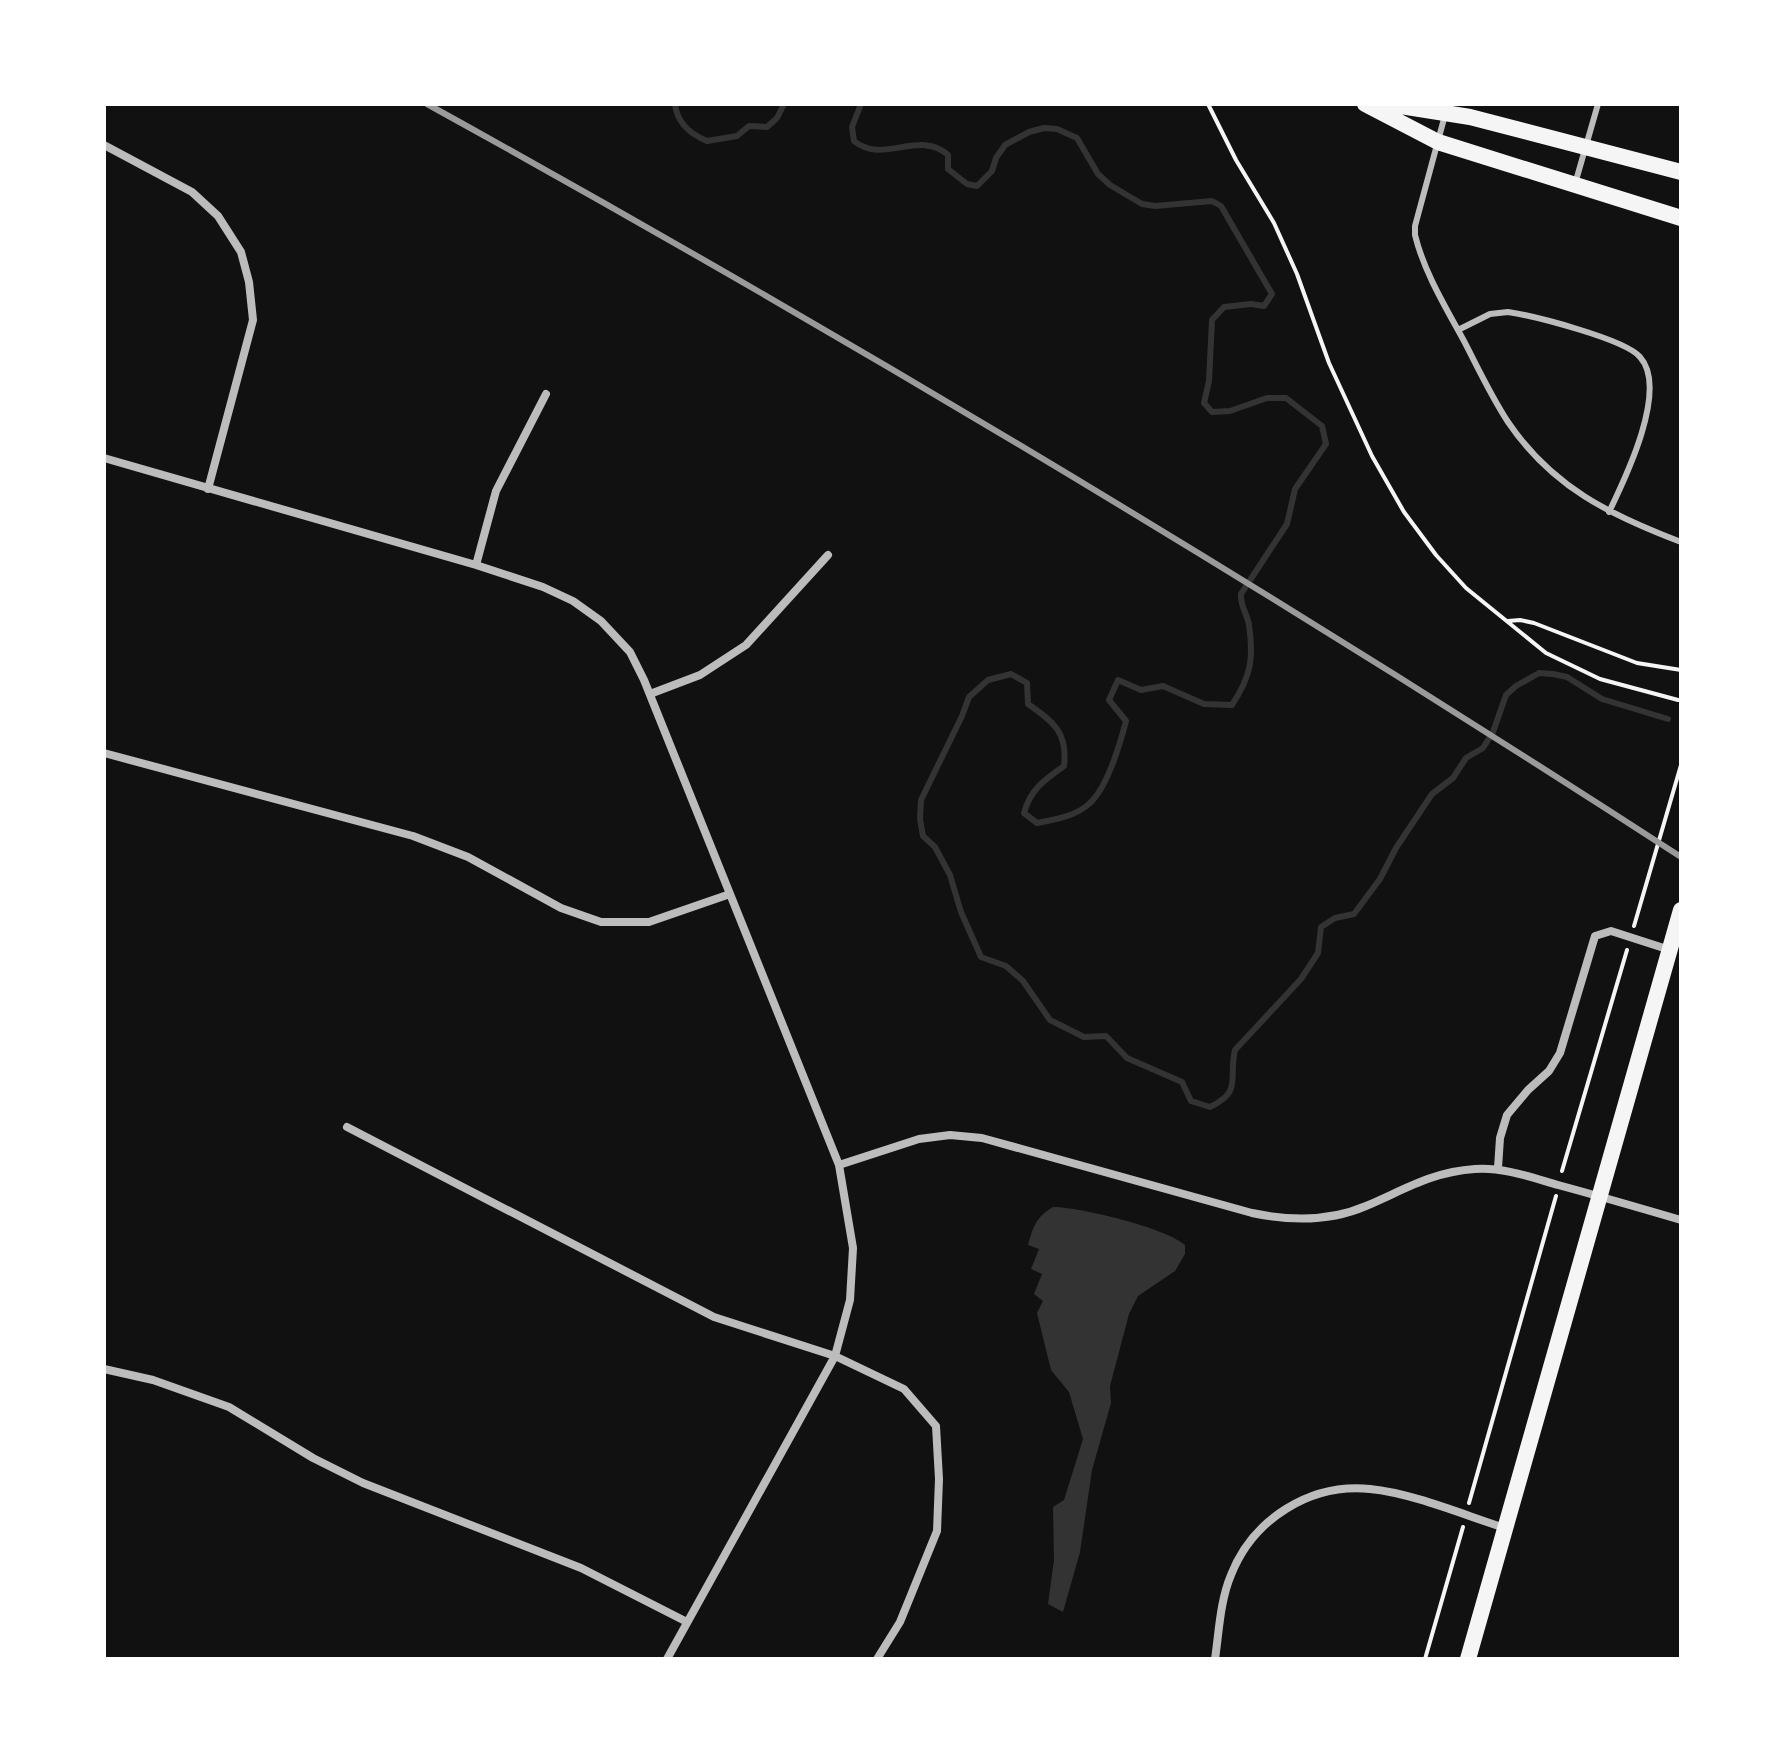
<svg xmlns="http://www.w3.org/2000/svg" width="1785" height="1763" font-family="Overpass,sans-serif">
<rect width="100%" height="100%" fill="#111"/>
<path fill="#333" d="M1053,1207C1080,1207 1166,1228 1185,1245V1254L1175,1271L1138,1296L1129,1314L1110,1386L1111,1403L1092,1470L1080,1552L1063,1612L1048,1604L1054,1560L1053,1507L1064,1500L1083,1439L1069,1392L1051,1370L1037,1313L1043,1301L1034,1294L1042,1274L1031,1269L1039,1249L1028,1245C1033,1227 1036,1217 1053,1207Z"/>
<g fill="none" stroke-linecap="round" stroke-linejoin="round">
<path stroke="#333" stroke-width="6" d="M675,104C677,123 690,134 707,141L737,136L749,126L767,127L777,118L784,104
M861,104L852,127L854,141C883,165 920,129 948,155V169L967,184L977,186L992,171L996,158L1005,145L1029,132L1044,128L1057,129L1077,138L1098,174L1110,185L1142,204L1155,206L1212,201L1221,206L1272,294L1264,306L1251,304L1224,307L1212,320L1209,381L1204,403L1212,412L1230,411L1267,398H1286L1322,426L1326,444L1295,489L1287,524L1241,594C1240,606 1247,613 1249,625C1254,658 1251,676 1232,705L1204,704L1163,686L1141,690L1118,680L1109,700L1126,721C1120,744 1107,787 1090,803C1077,816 1054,820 1037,823L1024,813C1030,790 1044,780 1064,766C1068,733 1054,722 1028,704L1027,683L1011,674L988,680L969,697L962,716L921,800L920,819L923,836L935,847L950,875L961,912L981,957L1006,966L1023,981L1050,1020L1084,1037L1106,1036L1127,1058L1182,1082L1191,1101L1210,1107C1243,1091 1228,1079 1235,1050L1301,979L1318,953L1321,927L1335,918L1354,914L1380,879L1396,848L1432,794L1453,778L1466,758L1483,748L1493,732L1506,695L1516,686L1539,673L1553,674L1567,677L1602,699L1668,719"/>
<path stroke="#f5f5f5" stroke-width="4" d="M1208,104L1236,160L1274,223L1297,274L1329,363L1372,456L1404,512L1436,555L1466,588L1546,653L1600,679L1678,700
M1508,621L1520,620L1534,623L1637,663L1681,670
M1634,926L1681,765
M1562,1171L1627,950
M1469,1503L1556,1196
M1425,1659L1463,1527"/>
<path stroke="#bcbcbc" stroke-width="6" d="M1445,115L1415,226V235C1424,272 1446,308 1464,341C1478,368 1491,396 1508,422C1552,487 1610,515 1681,542
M1575,184L1598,104
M1458,330L1490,314L1508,312C1534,316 1625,339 1640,357C1669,389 1625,479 1609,512"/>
<path stroke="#bcbcbc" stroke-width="8" d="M104,145L192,192L218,216L241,252L249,282L253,320L208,489
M104,458L476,565L543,587L573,601L601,621L630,652L644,680L839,1165L853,1248L850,1300L835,1356L667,1659
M476,565L496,491L546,394
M650,694L700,675L746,645L828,555
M104,753L413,836L468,857L561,908L601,922H649L730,894
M347,1127L714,1317L835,1356L904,1389L936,1426L939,1479L937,1531L900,1622L877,1659
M839,1165L919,1139L950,1135L982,1138L1252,1213C1290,1221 1329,1222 1366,1206C1404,1190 1431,1172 1475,1169C1503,1167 1530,1177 1558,1185C1599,1196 1640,1208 1681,1220
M1498,1168L1500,1138L1507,1115L1528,1090L1549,1071L1560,1053L1595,936L1611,931L1670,950
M104,1369L153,1380L229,1407L313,1458L363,1483L581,1568L687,1622
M1215,1659C1219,1632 1220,1601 1231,1575C1253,1519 1310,1483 1370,1489C1412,1493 1464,1515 1505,1528"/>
<path stroke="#f5f5f5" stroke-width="16" d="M1365,104L1438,142L1681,218
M1388,104L1470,117L1681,172
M1468,1659L1681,910"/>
<path stroke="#9a9a9a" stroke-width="6" d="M427,104C854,340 1272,592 1681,857"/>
</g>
<rect width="1785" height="1763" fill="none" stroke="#ffffff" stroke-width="212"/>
</svg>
